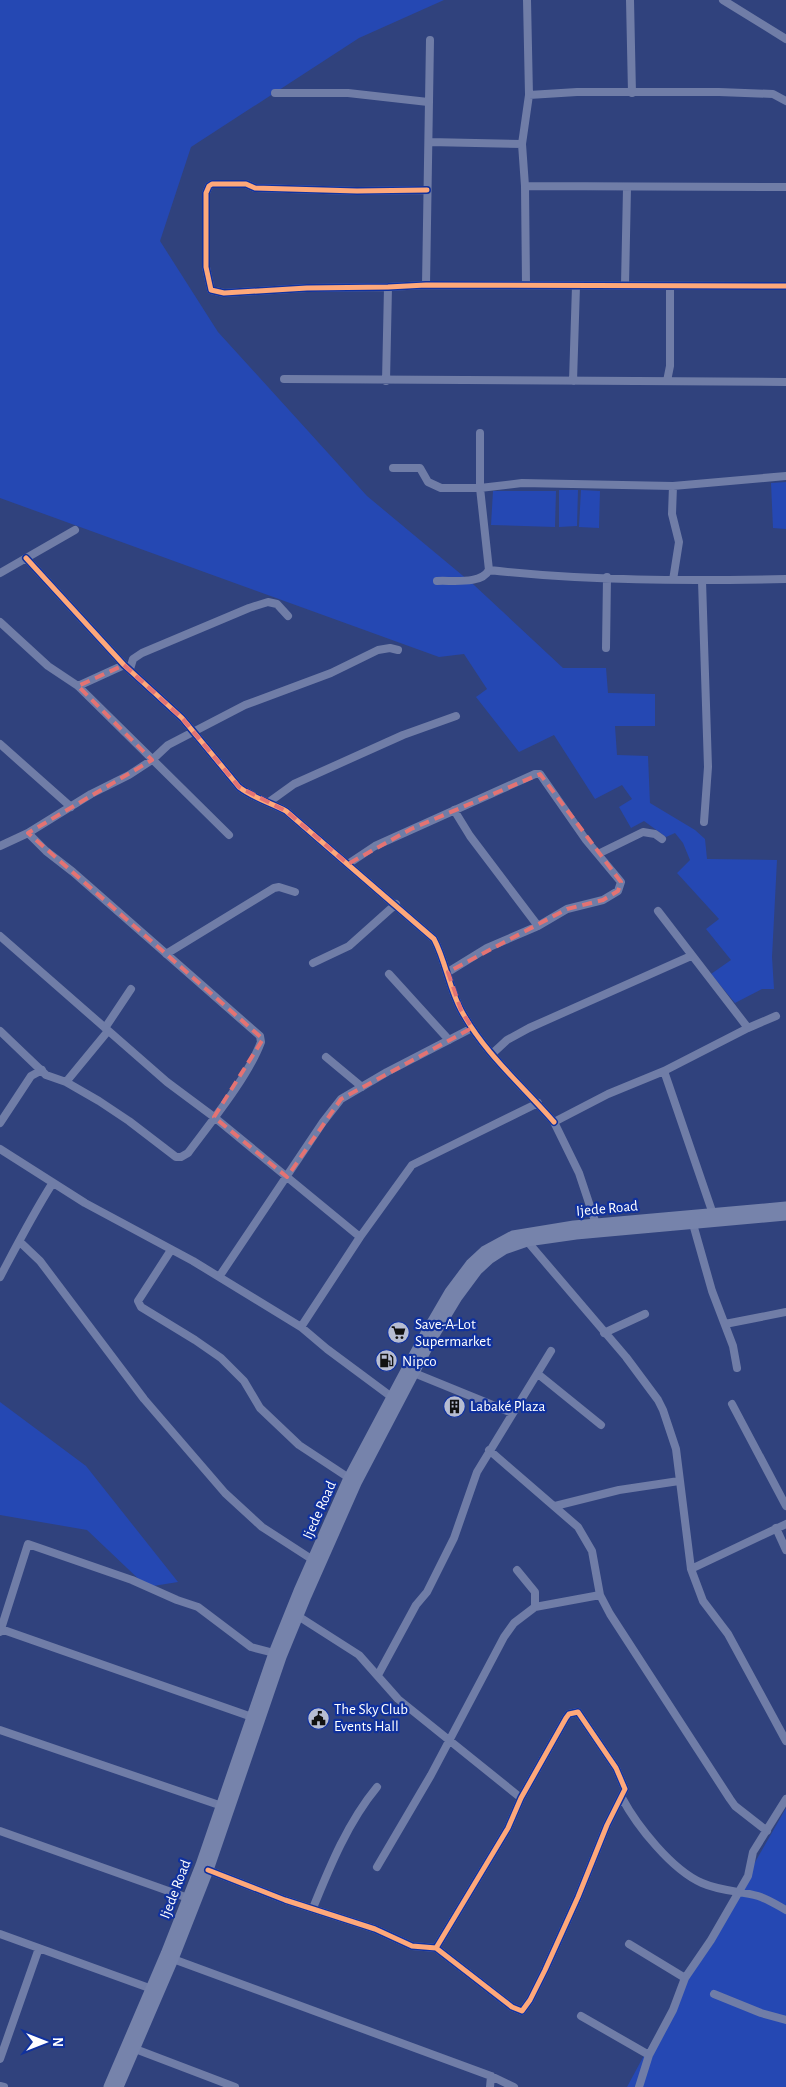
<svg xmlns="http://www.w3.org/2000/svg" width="786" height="2087" font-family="'Alegreya Sans',sans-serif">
<rect width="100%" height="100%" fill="#30427d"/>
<path fill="#2548b3" d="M0,0H444L359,38L191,147L160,241L218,332L367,496L474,585L563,668H606L608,693L655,694V726H615L617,755L648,756L650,803L695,830L705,839L707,859L777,860L772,957L774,989H762L735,1003L711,974L731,960L706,929L719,919L677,873L690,860L683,843L675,833L666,837L644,821L631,828L619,807L632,799L622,785L595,799L554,735L519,752L476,697L487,689L464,654L439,657L0,498Z
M786,482V529L773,528L771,483Z
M559,490H578L577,526L559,527Z
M581,490L600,491L599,528L579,527Z
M493,491H556L555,527L491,525Z
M0,1402L86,1466L178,1582L147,1587L87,1530L0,1515Z
M786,1808V2087H627L641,2061Z"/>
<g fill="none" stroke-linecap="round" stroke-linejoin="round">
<path stroke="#707da7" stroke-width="8" d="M630,0L632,93
M723,0L786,39
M275,93H348L428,102
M529,95L577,92H719L773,94L786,101
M429,142L522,144
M525,186L786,187
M427,190L357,191L255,188L246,184H212L209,186L206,193V267L211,290L224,293L307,288L388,287L426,285L786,286
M526,284L525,186L522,144L529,95L527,0
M426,285L430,40
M625,285L627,188
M284,379L786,382
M386,381L388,287
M573,381L576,286
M667,381L670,366V286
M393,468H420L428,482L441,488H480L522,483L673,486L786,476
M673,486L672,514L679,542L673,580
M26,558L124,665L182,718L239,787C253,798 271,803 286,811L434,939C446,962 449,988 461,1010C484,1053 523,1086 554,1122
M489,570C587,581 687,581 786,579
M0,573L75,530
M437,581C452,580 481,585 489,570L480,488V433
M702,581L708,767L704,822
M0,622L48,666L78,686L229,835
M606,648L607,577
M130,669L133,659L142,653L249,608L268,602L277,604L288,616
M78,686L124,665
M0,744L71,807
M269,802L294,784L403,735L456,716
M454,810L470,836L538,926
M0,846L28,833L91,794L129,775L152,760L168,745L245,705L331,673L378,650L390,648L398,650
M598,854L643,832L655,834L662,839
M348,864L375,846L535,774H540L586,840L621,882L618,891L603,900L567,909L538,926L487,948L448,972
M658,911L748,1028
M0,936L167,1082L214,1117L360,1237
M166,954L274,888L279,887L295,892
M313,963L349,946L396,904
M389,974L449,1040
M105,1028L131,989
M0,1031L46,1075L66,1082L99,1101L129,1121L176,1157H181L188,1153C211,1122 248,1077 261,1042L260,1036L73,872L46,851L28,833
M493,1053L507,1040L529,1028L691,956
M326,1057L362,1087
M664,1071L713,1214
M66,1082L108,1031
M0,1123L31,1076L42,1070
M0,1149L85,1203L193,1261L301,1327L327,1349L393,1398
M596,1224L579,1173L554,1122L608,1094L664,1071L748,1028L776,1016
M693,1224L712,1291L733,1346L737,1368
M527,1241L626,1357L658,1400L663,1410L676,1449L691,1569L703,1601L728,1634L786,1741
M20,1242L40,1261L144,1399L225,1493L262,1527L313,1560
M171,1250L138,1301L141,1307L195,1340L221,1358L244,1381L260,1408L299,1445L349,1478
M0,1277C17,1245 33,1214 52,1184
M219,1277L323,1122L341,1099L387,1072L472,1028
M725,1324L786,1312
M301,1327L360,1237L412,1165L538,1103
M604,1333L645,1314
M414,1373L512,1413
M538,1374L601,1425
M732,1404L786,1506
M489,1450L578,1527L592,1551L600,1595L610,1614L730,1799L735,1806L767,1831
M555,1506L619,1490L679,1481
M776,1528L786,1550
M691,1569L786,1524
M517,1570L535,1592V1607
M298,1616L359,1655L398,1699L521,1798
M1,1629L252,1717
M0,1632L28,1544L132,1580L177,1600L198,1607L251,1647L274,1653
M378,1675L416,1605L427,1592L454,1538L477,1472L551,1351
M0,1730L222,1806
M622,1798C637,1826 672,1870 702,1883C720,1891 740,1891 758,1896C768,1899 777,1905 786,1910
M0,1831L188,1898
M377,1867L431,1775L504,1637L514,1623L535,1607L600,1595
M208,1870L285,1900L375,1929L412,1946L436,1948L512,2007L522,2011L530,2000L545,1970L578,1897L607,1825L625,1789L616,1768L578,1712L569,1714L566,1718L521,1798L508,1828L436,1948
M313,1908C330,1866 348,1822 377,1787
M0,1934L152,1989
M629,1944L685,1978
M173,1959L491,2076L514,2087
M714,1994L761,2013L786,2020
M581,2016L649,2055
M130,2047L235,2087
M0,2059L39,1948
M0,2086L4,2087
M490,2087L491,2076
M639,2087L649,2055L673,2010L685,1978L711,1940L748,1876L753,1852L786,1799"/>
<path stroke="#7683ab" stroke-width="11" d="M109,2087L166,1954L201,1865L274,1653L299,1591L349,1478L425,1335L450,1292L471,1264L485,1251L513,1236L574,1226L786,1207
M118,2087L173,1959L208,1870L281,1657L306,1596L356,1483L431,1340L457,1297L477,1270L490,1258L504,1249L527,1241L576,1234L786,1215"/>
<defs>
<path id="cycleway" d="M427,190L357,191L255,188L246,184H212L209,186L206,193V267L211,290L224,293L307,288L388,287L426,285L786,286
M26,558L124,665L182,718L239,787C253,798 271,803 286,811L434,939C446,962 449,988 461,1010C484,1053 523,1086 554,1122
M208,1870L285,1900L375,1929L412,1946L436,1948L512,2007L522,2011L530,2000L545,1970L578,1897L607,1825L625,1789L616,1768L578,1712L569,1714L566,1718L521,1798L508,1828L436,1948"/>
</defs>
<use href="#cycleway" stroke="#10319d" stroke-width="8"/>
<use href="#cycleway" stroke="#fea87a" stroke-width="5"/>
</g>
<path fill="none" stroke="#e47373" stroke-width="4" stroke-dasharray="10 6" stroke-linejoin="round" d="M124,665L182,718L239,787L286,811L348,864L411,829L540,774L621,882L618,891L603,900L567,909L448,972L461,1010L472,1028L341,1099L287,1177L214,1117L263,1039L28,833L152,760L78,686Z"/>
<defs>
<symbol id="supermarket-disc" viewBox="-11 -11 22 22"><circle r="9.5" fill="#b7bdd2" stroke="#10319d"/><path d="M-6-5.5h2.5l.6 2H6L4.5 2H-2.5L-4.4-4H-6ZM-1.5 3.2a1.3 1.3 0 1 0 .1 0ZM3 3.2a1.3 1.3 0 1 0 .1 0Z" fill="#111"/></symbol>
<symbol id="fuel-disc" viewBox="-11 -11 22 22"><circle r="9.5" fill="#b7bdd2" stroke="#10319d"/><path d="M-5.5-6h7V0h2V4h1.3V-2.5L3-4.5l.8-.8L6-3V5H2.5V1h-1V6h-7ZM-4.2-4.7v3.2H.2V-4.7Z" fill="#111"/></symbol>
<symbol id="building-disc" viewBox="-11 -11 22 22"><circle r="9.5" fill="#b7bdd2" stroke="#10319d"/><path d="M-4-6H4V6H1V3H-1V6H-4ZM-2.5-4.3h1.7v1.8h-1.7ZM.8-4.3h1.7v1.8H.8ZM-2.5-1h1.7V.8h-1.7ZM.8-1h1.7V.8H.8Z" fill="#111"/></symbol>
<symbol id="civic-disc" viewBox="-11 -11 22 22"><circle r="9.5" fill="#b7bdd2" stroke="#10319d"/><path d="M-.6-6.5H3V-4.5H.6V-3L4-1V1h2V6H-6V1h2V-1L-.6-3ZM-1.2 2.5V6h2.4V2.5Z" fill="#111"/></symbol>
</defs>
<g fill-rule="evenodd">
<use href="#supermarket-disc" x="386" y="1320" width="25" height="25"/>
<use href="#fuel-disc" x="374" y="1348" width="25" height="25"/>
<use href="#building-disc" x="442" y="1394" width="25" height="25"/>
<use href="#civic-disc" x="306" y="1706" width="25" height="25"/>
</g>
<g text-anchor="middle" stroke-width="4.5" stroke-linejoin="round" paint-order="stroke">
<g font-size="15" fill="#fff" stroke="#10319d">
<text transform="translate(607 1208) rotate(-5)" y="5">Ijede Road</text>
<text transform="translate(319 1510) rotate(-66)" y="5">Ijede Road</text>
<text transform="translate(175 1889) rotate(-69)" y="5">Ijede Road</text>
</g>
<g font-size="15" fill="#fff" stroke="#10319d" text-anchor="start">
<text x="415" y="1329">Save-A-Lot<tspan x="415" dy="17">Supermarket</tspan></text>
<text x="402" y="1366">Nipco</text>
<text x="470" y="1411">Labaké Plaza</text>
<text x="334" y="1714">The Sky Club<tspan x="334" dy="17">Events Hall</tspan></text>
</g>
</g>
<g transform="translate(45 2042) rotate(90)" stroke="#10319d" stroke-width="4" paint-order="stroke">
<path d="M0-4L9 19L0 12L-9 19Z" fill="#ffffff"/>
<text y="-8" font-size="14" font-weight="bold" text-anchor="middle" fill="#ffffff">N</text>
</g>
</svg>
